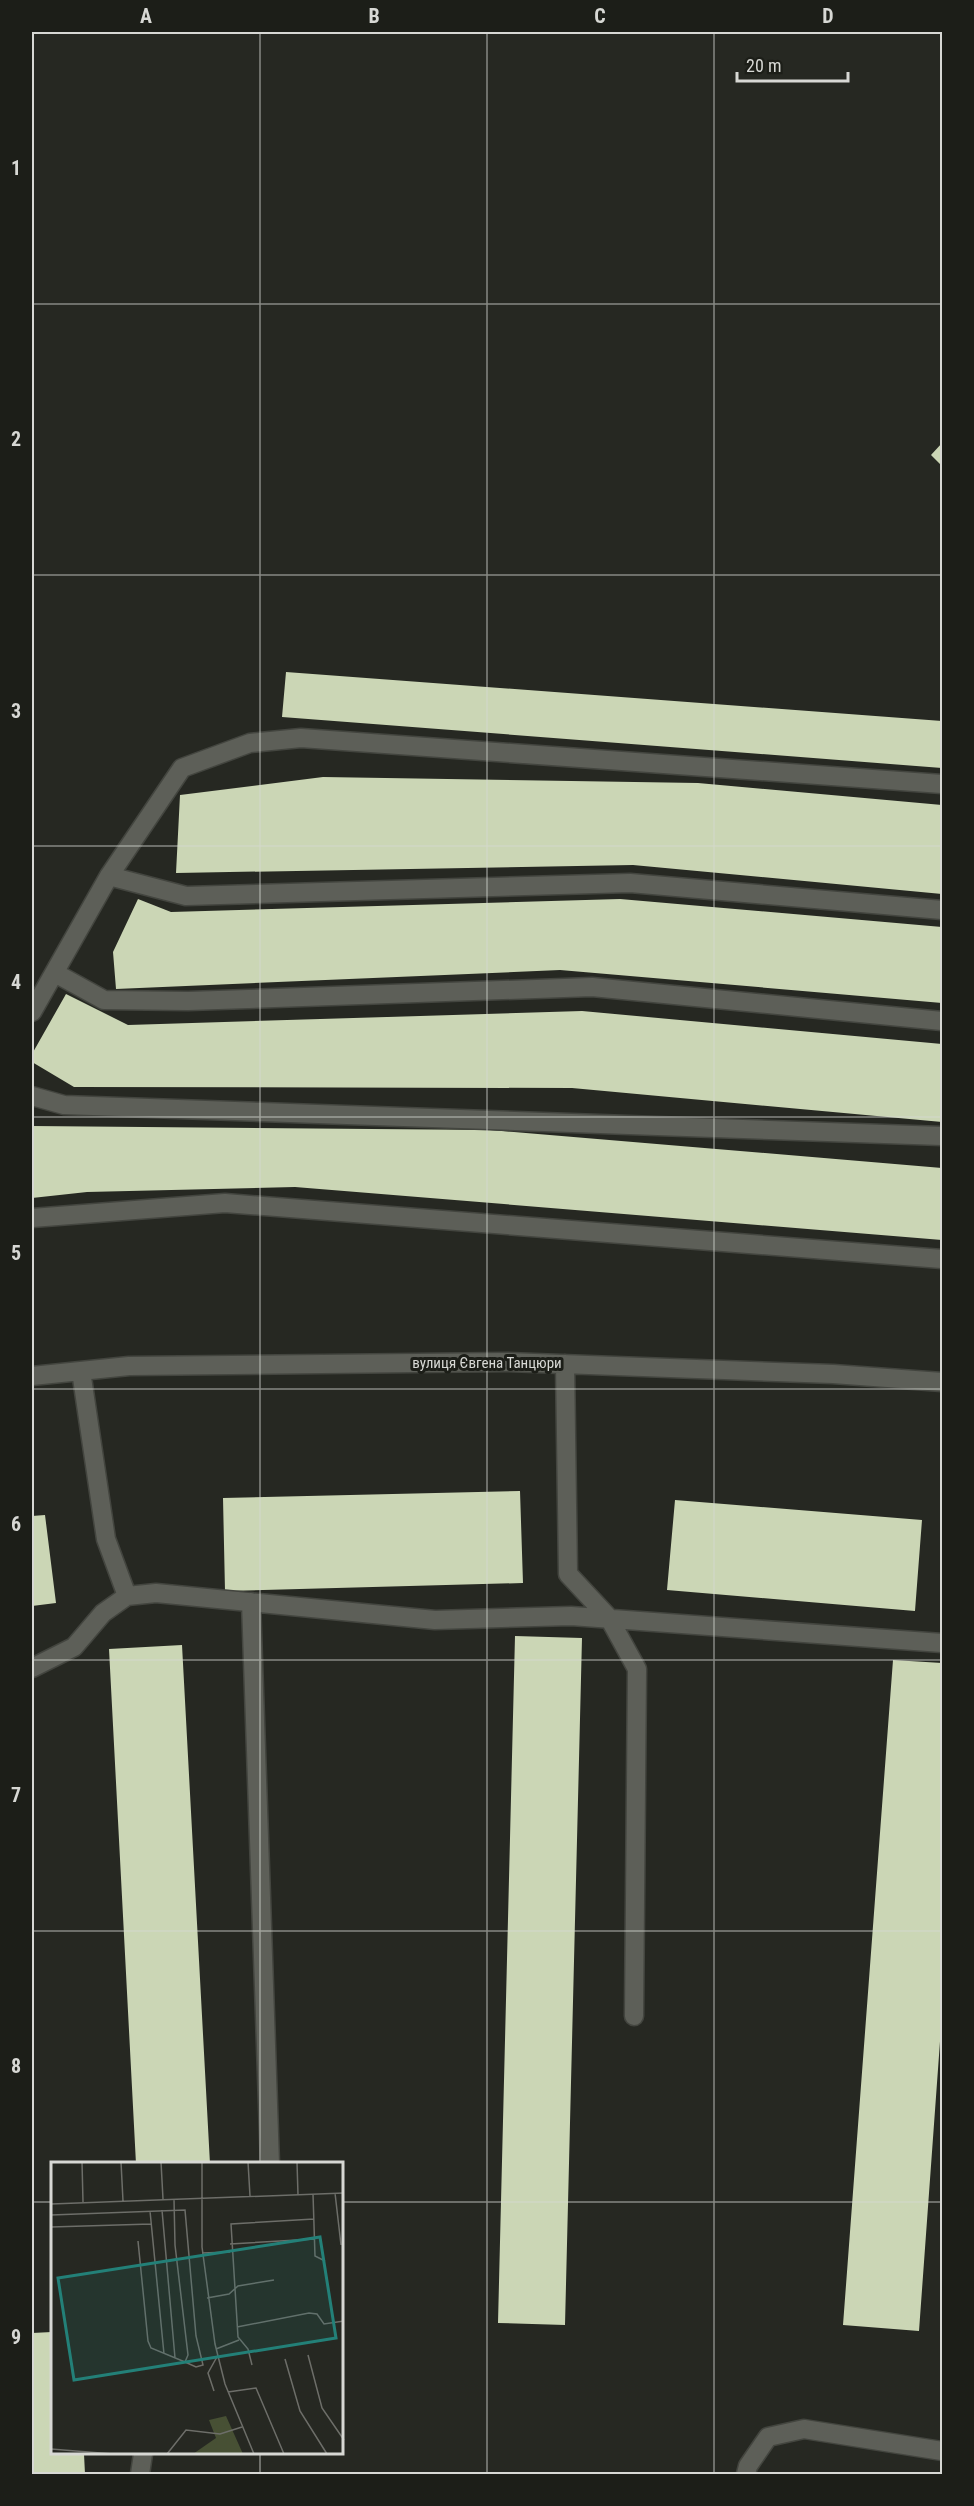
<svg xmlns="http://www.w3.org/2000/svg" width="974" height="2506" font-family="'Roboto Condensed',sans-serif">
<rect width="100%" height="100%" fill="#262822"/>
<path fill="#cbd6b5" d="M942,443V466L931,455Z
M286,672L942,721V768L282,717Z
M323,777L698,783L942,805V894L633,865L176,873L180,795Z
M138,899L171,912L620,899L942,927V1003L560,970L116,989L113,952Z
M66,994L128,1025L582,1011L942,1044V1122L572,1088L74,1087L32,1062V1054Z
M32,1126L490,1130L942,1168V1240L295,1187L87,1192L32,1198Z
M520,1491L523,1583L225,1591L223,1498Z
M675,1500L922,1520L915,1611L667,1590Z
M45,1515L56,1603L32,1606V1516Z
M515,1636L582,1638L565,2325L498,2323Z
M182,1645L210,2164H136L109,1649Z
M893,1660L942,1663V2014L919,2331L843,2325Z
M52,2332V2454H84L85,2474H32V2333Z"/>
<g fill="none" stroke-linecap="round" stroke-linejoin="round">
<defs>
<path id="minor" d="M109,876L186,896L630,883L942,910
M55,973L104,1000L188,1001L592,987L942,1021
M32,1012L109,876L182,768L250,743L301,738L942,784
M32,1096L64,1105L942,1136
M32,1218L225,1203L942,1259
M565,1364L568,1574L609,1618L637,1669L634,2016
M81,1371L106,1539L127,1596
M32,1376L129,1366L507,1362L833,1374L942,1382
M251,1602L270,2164
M32,1668L74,1647L103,1613L127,1596L156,1593L435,1620L571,1616L942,1643
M140,2474L143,2454
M746,2474L748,2466L768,2437L804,2429L942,2451"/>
</defs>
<use href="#minor" stroke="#43453f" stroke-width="21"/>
<use href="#minor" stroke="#5d5f58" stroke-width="18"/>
</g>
<path fill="none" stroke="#d7d8d4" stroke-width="1.5" stroke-opacity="0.55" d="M260,32V2164M487,32V2474M714,32V2474M32,304H942M32,575H942M32,846H942M32,1117H942M32,1389H942M32,1660H942M32,1931H942M32,2202H52M342,2202H942M260,2454V2474"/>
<g text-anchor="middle" stroke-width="6" stroke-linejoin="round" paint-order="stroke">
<g font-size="15" fill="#d7d8d4" stroke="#1c1e18">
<text x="487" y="1368">вулиця Євгена Танцюри</text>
</g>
</g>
<g transform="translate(51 2162)">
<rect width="292" height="292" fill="#262822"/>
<path d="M175,254L192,292H142L165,276L158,258Z" fill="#475034"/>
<path fill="none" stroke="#6d6e69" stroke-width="1.5" d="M31,0L32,40M70,0L72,39M110,0L112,37M151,0V85L164,182L174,222L203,292M197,0L199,34M246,0L247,33M284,31L290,83M262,32L264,94L274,99M0,42L293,31M111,48L124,196M99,49L113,192M0,53L134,48L145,174L152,203L145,205L134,200M0,65L100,62M87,79L97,179L100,186L134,200L137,193L124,83L123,37M179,82L263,77M151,91L179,90M156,136L178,132L187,124L223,118M186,165L258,151L266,152L273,162L293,159M165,187L188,178M257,193L271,246L293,278M234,197L249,249L276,292M201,203L197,187L187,175L180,62L263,57M163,229L157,211L167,193M177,230L205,226L233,292M0,287L62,292M116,292L135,268L169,272L191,265"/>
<path fill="#238078" fill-opacity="0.15" stroke="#238078" stroke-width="3" d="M269,75L285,176L23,218L7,116Z"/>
<rect width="292" height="292" fill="none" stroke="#d7d8d4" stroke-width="3"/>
</g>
<rect width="974" height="2506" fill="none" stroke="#1c1e18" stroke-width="66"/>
<path d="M737 72v9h111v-9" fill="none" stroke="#d7d8d4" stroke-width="3"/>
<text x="746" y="72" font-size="18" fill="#d7d8d4" stroke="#1c1e18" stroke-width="4.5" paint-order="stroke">20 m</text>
<rect x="33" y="33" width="908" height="2440" fill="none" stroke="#d7d8d4" stroke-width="2"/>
<g font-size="20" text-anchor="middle" font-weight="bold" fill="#d7d8d4">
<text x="146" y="23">A</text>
<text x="374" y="23">B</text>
<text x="600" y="23">C</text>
<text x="828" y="23">D</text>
<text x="16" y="175">1</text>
<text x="16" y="446">2</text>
<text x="16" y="718">3</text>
<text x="16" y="989">4</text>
<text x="16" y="1260">5</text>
<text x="16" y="1531">6</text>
<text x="16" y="1802">7</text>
<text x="16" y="2073">8</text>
<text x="16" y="2344">9</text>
</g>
</svg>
